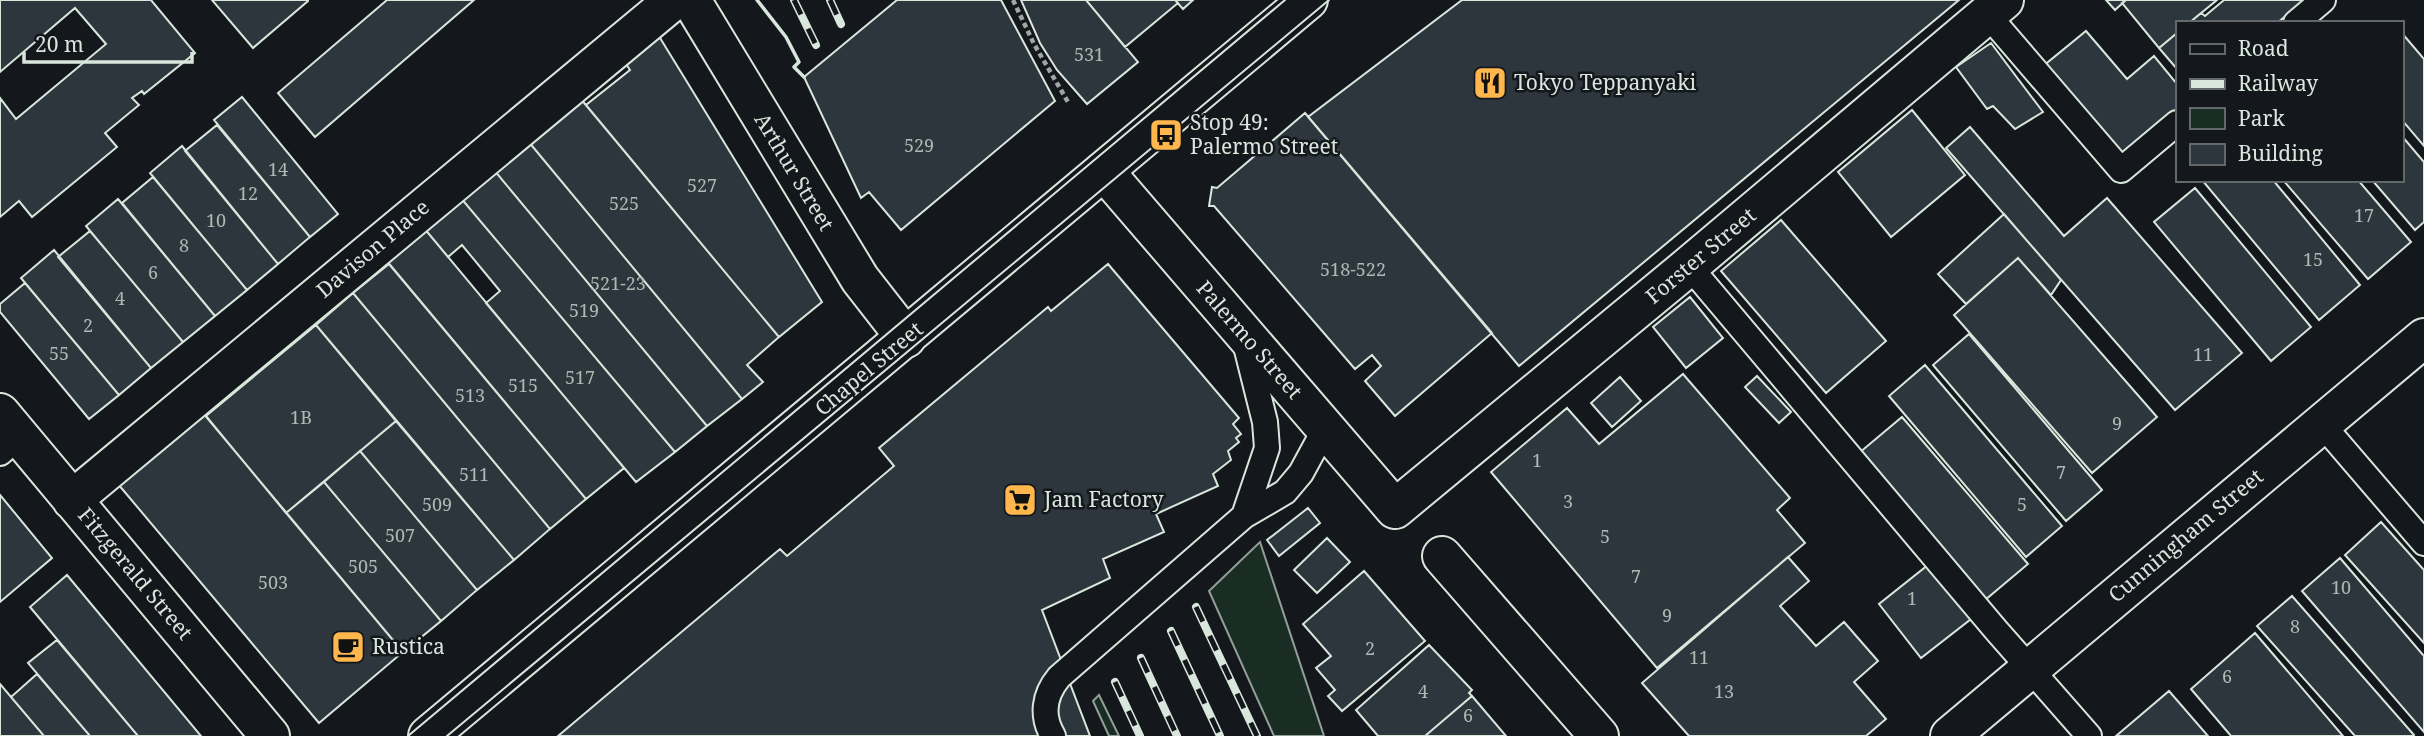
<svg xmlns="http://www.w3.org/2000/svg" width="2424" height="736" font-family="'Noto Serif',serif">
<rect width="100%" height="100%" fill="#14181c"/>
<path fill="#1a2d24" stroke="#939e99" stroke-width="2" d="M1260,542L1324,736H1274L1209,591Z
M1099,695L1119,736H1109L1093,701Z"/>
<path fill="#2c363c" stroke="#d8e6dc" stroke-width="2" d="M0,0H151L195,53L144,94L142,91L132,98L139,105L105,133L117,147L32,217L19,201L0,217V98L16,119L106,44L75,8L0,72Z
M212,0H308V1L253,48Z
M387,0H474L315,137L278,93Z
M897,0H1001L1055,101L901,230L869,192L861,198L804,77Z
M1021,0H1086L1138,62L1087,104L1057,70L1040,43Z
M1086,0H1175L1178,3L1125,47Z
M1175,0H1193L1183,9Z
M1462,0H1959L1519,366L1308,117Z
M2106,0H2126L2115,10Z
M2126,0H2217L2189,23H2177V33L2159,48L2122,3Z
M2224,0H2305L2277,23H2189L2201,13L2205,16Z
M2086,31L2127,79L2154,56L2177,84V110L2119,158L2042,67Z
M2401,32L2424,59V146L2401,119Z
M657,33L822,302L779,337L586,105L630,70L624,61Z
M2177,33V69L2159,48Z
M1991,43L2043,112L2015,129L1993,106L1987,109L1956,67Z
M242,97L338,214L310,237L214,120Z
M580,98L779,337L747,365L763,382L742,399L528,141Z
M1912,110L1965,175L1891,237L1838,172Z
M1305,113L1492,333L1395,416L1365,381L1381,366L1372,355L1355,369L1214,206H1209L1212,187L1217,188Z
M217,125L310,237L278,264L185,151Z
M1970,127L2064,236L2107,198L2242,353L2175,410L1946,148Z
M2401,135L2424,162V222L2415,230L2372,180H2401Z
M528,141L742,399L707,426L494,170Z
M182,146L278,264L247,290L150,173Z
M494,170L707,426L675,452L460,197Z
M153,177L247,290L215,316L122,203Z
M2202,180H2273L2360,285L2319,320Z
M2283,180H2358L2411,242L2368,279Z
M2195,188L2311,327L2271,361L2154,222Z
M460,197L675,452L636,482L486,303L500,291L462,245L448,257L424,228Z
M118,199L215,316L183,342L86,226Z
M2004,214L2061,280L2051,295L2018,258L1966,304L1938,274Z
M1781,220L1886,341L1826,393L1721,271Z
M424,228L624,468L586,499L386,260Z
M90,231L183,342L151,368L58,257Z
M54,250L151,368L119,395L21,278Z
M2018,258L2157,417L2092,473L1954,315Z
M389,264L586,499L550,529L353,293Z
M1108,264L1239,418L1233,424L1241,434L1236,438L1239,442L1228,451L1231,460L1213,474L1218,486L1156,514L1164,532L1103,559L1110,578L1042,610L1090,736H558L780,549L787,556L894,466L879,448L1048,307L1051,311Z
M25,283L119,395L89,419L0,312V304Z
M353,293L550,529L514,560L316,325Z
M1690,297L1723,338L1686,368L1653,327Z
M316,325L396,421L286,513L206,416Z
M1969,334L2102,490L2066,521L1933,365Z
M1925,365L2062,526L2026,557L1889,396Z
M1683,374L1790,498L1777,510L1805,543L1657,668L1491,472L1567,408L1599,444Z
M1757,376L1791,412L1779,423L1745,387Z
M1620,377L1641,401L1612,427L1591,403Z
M203,413L403,652L319,723L118,484Z
M1902,417L2028,564L1985,600L1859,453Z
M396,421L514,560L477,590L360,451Z
M360,451L477,590L441,621L324,482Z
M324,482L441,621L403,652L286,513Z
M0,495L52,558L0,602Z
M1308,508L1320,523L1279,556L1267,540Z
M2381,522L2424,570V643L2345,555Z
M1327,538L1350,562L1317,593L1294,570Z
M1788,557L1809,581L1780,606L1816,646L1844,622L1878,661L1854,682L1886,719L1866,736H1689L1642,683Z
M2340,558L2424,656V732L2302,591Z
M1928,565L1971,619L1921,658L1879,604Z
M1364,571L1425,641L1342,711L1328,696L1335,690L1316,668L1331,656L1303,624Z
M67,575L201,736H138L30,607Z
M2292,596L2414,735L2413,736H2355L2257,626Z
M2255,633L2343,736H2231L2191,689Z
M57,640L138,736H90L28,663Z
M1429,645L1472,690L1469,693L1472,696L1425,736H1378L1356,710Z
M37,674L90,736H44L11,697Z
M0,684L44,736H0Z
M2169,691L2208,736H2116Z
M1472,696L1506,736H1425Z"/>
<g fill="none" stroke-linecap="round" stroke-linejoin="round">
<defs>
<path id="service" d="M1987,14L2121,170L2177,123
M2296,23L2323,0
M1689,266L1996,630L2089,736
M2321,423L2424,543
M0,453L19,436
M1244,516L1267,448L1265,422L1245,342
M1053,736C1041,716 1044,695 1059,677L1244,516L1285,492L1301,473L1326,427"/>
<path id="minor" d="M691,0L860,279L906,338
M1104,171L1395,509L1689,266L2004,0
M0,413L270,736
M72,500L674,0
M1442,556L1599,736
M1950,736L2424,338"/>
<path id="tertiary" d="M428,736L1308,0"/>
</defs>
<use href="#service" stroke="#d8e6dc" stroke-width="28"/>
<use href="#minor" stroke="#d8e6dc" stroke-width="42"/>
<use href="#tertiary" stroke="#d8e6dc" stroke-width="42"/>
<path stroke="#9da8a2" stroke-width="4.5" stroke-dasharray="5 3.5" stroke-linecap="butt" d="M1013,0L1034,44L1068,102"/>
<use href="#service" stroke="#14181c" stroke-width="24"/>
<use href="#minor" stroke="#14181c" stroke-width="38"/>
<use href="#tertiary" stroke="#14181c" stroke-width="38"/>
<path stroke="#d8e6dc" stroke-width="2" d="M408,736L1285,0
M447,736L1329,0"/>
<defs>
<path id="rail" d="M794,0L816,45
M830,0L841,24
M1196,607L1257,736
M1171,631L1220,736
M1141,658L1177,736
M1115,682L1140,736"/>
</defs>
<use href="#rail" stroke="#d8e6dc" stroke-width="8"/>
<use href="#rail" stroke="#14181c" stroke-width="5" stroke-dasharray="16" stroke-linecap="butt"/>
<path stroke="#d8e6dc" stroke-width="3.5" d="M757,0L786,37L799,62L794,67L804,77"/>
</g>
<defs>
<symbol id="restaurant-square" viewBox="-11 -11 22 22"><rect x="-9" y="-9" width="18" height="18" rx="4" fill="#ffb74d" stroke="#14181c"/><path d="M-5-6h1v4h1v-4h1v4h1v-4h1v5L-1.5 .5V6h-2V.5L-5-1ZM5-6V6H3V1.5H1.5Q1.5-4 5-6Z" fill="#111"/></symbol>
<symbol id="bus-square" viewBox="-11 -11 22 22"><rect x="-9" y="-9" width="18" height="18" rx="4" fill="#ffb74d" stroke="#14181c"/><path d="M-5-6H5V4H4V6H2V4H-2V6H-4V4H-5ZM-3.5-4V0h7V-4ZM-3.5 1.2v1.5H-2V1.2ZM2 1.2v1.5H3.5V1.2Z" fill="#111"/></symbol>
<symbol id="supermarket-square" viewBox="-11 -11 22 22"><rect x="-9" y="-9" width="18" height="18" rx="4" fill="#ffb74d" stroke="#14181c"/><path d="M-6-5.5h2.5l.6 2H6L4.5 2H-2.5L-4.4-4H-6ZM-1.5 3.2a1.3 1.3 0 1 0 .1 0ZM3 3.2a1.3 1.3 0 1 0 .1 0Z" fill="#111"/></symbol>
<symbol id="cafe-square" viewBox="-11 -11 22 22"><rect x="-9" y="-9" width="18" height="18" rx="4" fill="#ffb74d" stroke="#14181c"/><path d="M-5.5-4.5H6V0H3Q3 3.5 0 3.5H-2.5Q-5.5 3.5-5.5 0ZM3-3.2v2h1.7v-2ZM-6 4.5H4V6H-6Z" fill="#111"/></symbol>
</defs>
<g fill-rule="evenodd">
<use href="#restaurant-square" x="1471" y="64" width="38" height="38"/>
<use href="#bus-square" x="1147" y="116" width="38" height="38"/>
<use href="#supermarket-square" x="1001" y="481" width="38" height="38"/>
<use href="#cafe-square" x="329" y="628" width="38" height="38"/>
</g>
<g text-anchor="middle" stroke-width="5" stroke-linejoin="round" paint-order="stroke">
<g font-size="18" fill="#adbab4">
<text x="1089" y="61">531</text>
<text x="919" y="152">529</text>
<text x="278" y="176">14</text>
<text x="702" y="192">527</text>
<text x="248" y="200">12</text>
<text x="624" y="210">525</text>
<text x="2364" y="222">17</text>
<text x="216" y="227">10</text>
<text x="184" y="252">8</text>
<text x="2313" y="266">15</text>
<text x="1353" y="276">518-522</text>
<text x="153" y="279">6</text>
<text x="618" y="290">521-23</text>
<text x="120" y="305">4</text>
<text x="584" y="317">519</text>
<text x="88" y="332">2</text>
<text x="59" y="360">55</text>
<text x="2203" y="361">11</text>
<text x="580" y="384">517</text>
<text x="523" y="392">515</text>
<text x="470" y="402">513</text>
<text x="301" y="424">1B</text>
<text x="2117" y="430">9</text>
<text x="1537" y="467">1</text>
<text x="2061" y="479">7</text>
<text x="474" y="481">511</text>
<text x="1568" y="508">3</text>
<text x="437" y="511">509</text>
<text x="2022" y="511">5</text>
<text x="400" y="542">507</text>
<text x="1605" y="543">5</text>
<text x="363" y="573">505</text>
<text x="1636" y="583">7</text>
<text x="273" y="589">503</text>
<text x="2341" y="594">10</text>
<text x="1912" y="605">1</text>
<text x="1667" y="622">9</text>
<text x="2295" y="633">8</text>
<text x="1370" y="655">2</text>
<text x="1699" y="664">11</text>
<text x="2227" y="683">6</text>
<text x="1423" y="698">4</text>
<text x="1724" y="698">13</text>
<text x="1468" y="722">6</text>
</g>
<g font-size="21" fill="#d8e6dc" stroke="#14181c" text-anchor="start">
<text x="1514" y="90">Tokyo Teppanyaki</text>
<text x="1190" y="130">Stop 49:<tspan x="1190" dy="24">Palermo Street</tspan></text>
<text x="1044" y="507">Jam Factory</text>
<text x="372" y="654">Rustica</text>
</g>
<g font-size="21" fill="#d8e6dc" stroke="#14181c">
<text transform="translate(794 172) rotate(59)" y="7">Arthur Street</text>
<text transform="translate(373 249) rotate(-40)" y="7">Davison Place</text>
<text transform="translate(1701 256) rotate(-40)" y="7">Forster Street</text>
<text transform="translate(1249 340) rotate(49)" y="7">Palermo Street</text>
<text transform="translate(869 369) rotate(-40)" y="7">Chapel Street</text>
<text transform="translate(2186 536) rotate(-40)" y="7">Cunningham Street</text>
<text transform="translate(135 574) rotate(50)" y="7">Fitzgerald Street</text>
</g>
</g>
<rect x="2176" y="21" width="228" height="161" fill="#14181c" stroke="#626a69" stroke-width="2"/>
<rect x="2190" y="44" width="35" height="10" fill="#14181c" stroke="#626a69" stroke-width="2"/>
<text x="2238" y="56" font-size="21" fill="#d8e6dc">Road</text>
<rect x="2190" y="79" width="35" height="10" fill="#d8e6dc" stroke="#626a69" stroke-width="2"/>
<text x="2238" y="91" font-size="21" fill="#d8e6dc">Railway</text>
<rect x="2190" y="108" width="35" height="21" fill="#1a2d24" stroke="#626a69" stroke-width="2"/>
<text x="2238" y="126" font-size="21" fill="#d8e6dc">Park</text>
<rect x="2190" y="144" width="35" height="21" fill="#2c363c" stroke="#626a69" stroke-width="2"/>
<text x="2238" y="161" font-size="21" fill="#d8e6dc">Building</text>
<path d="M24 52v10h168v-10" fill="none" stroke="#d8e6dc" stroke-width="3.5"/>
<text x="35" y="52" font-size="21" fill="#d8e6dc" stroke="#14181c" stroke-width="5" paint-order="stroke">20 m</text>
</svg>
